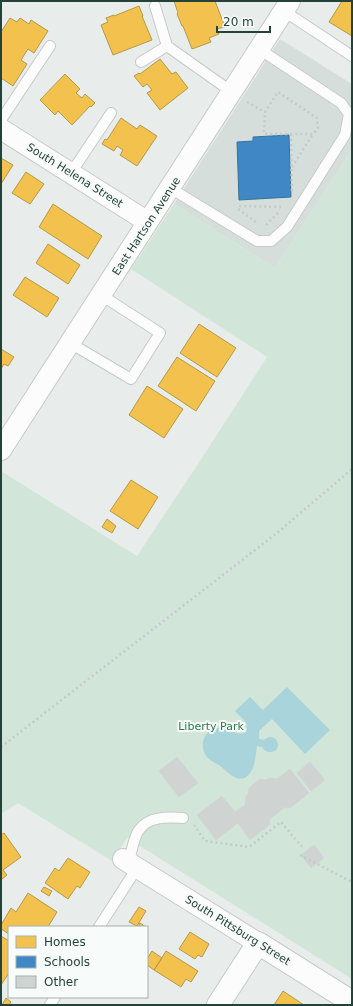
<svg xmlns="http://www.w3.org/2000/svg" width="353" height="1006" font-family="'DejaVu Sans',sans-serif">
<rect width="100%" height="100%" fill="#e8edeb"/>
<path fill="#d6dedb" d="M280,39L352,84V149L275,268L174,204Z"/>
<path fill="#d1e6d8" d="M352,149V979L127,838L112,861L18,803L1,814V471L137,556L198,464L267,357L131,269L174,204L275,268Z"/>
<path fill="#a9d4db" d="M287,687L330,730L305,754L272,719L259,731V739L264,740C278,729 284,753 270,752C266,752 264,750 262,747L257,746C256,753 255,767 250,773C240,787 228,772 219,765C216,763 212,762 209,759C201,752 200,739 209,732C223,719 234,739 246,732C250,723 241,718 235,711L250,697L263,710Z"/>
<path fill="#f2c14e" stroke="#b49b48" d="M174,1H215L225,27L217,29L219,34L209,38L211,42L192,49L183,26H182L177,14L178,13Z
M342,1H352V36L329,22Z
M139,6L143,16H142L152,40L113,55L101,25L108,22L106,18L114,15V16Z
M10,18L17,22L20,18L29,24L31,20L48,31L34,53L28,49L21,60L27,64L13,86L1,78V32Z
M160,59L172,74L176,72L188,88L160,110L147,93L152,90L147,84L143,87L134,76L139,73L140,74Z
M65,74L80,89L76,93L82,98L85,94L95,103L91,107L90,106L72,125L58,111L55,115L40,100Z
M121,118L137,129L140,125L157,136L137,166L120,155L123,150L117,146L114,151L102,144L105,139L107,140Z
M1,158L13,165L1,184Z
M26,172L44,184L30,204L12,193Z
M53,204L102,236L88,259L39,227Z
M48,244L80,265L68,284L36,263Z
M25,277L59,298L47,317L13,295Z
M199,324L236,348L217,377L180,353Z
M1,349L14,357L8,366L4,364L1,369Z
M177,357L215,381L196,411L158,386Z
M147,386L183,409L164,438L129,415Z
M131,480L158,497L138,529L110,511Z
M107,519L116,526L112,533L102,527Z
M4,833L21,857L3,870L7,875L1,880V835Z
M68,858L90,872L80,888L77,886L68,899L45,883L55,868L59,871Z
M44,887L52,891L49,896L41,891Z
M28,893L57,912L48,927H9V934L1,929V925L11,908L16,912Z
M139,907L146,911L137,926L129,922Z
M140,923L146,927H138Z
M190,932L209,944L202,957L198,955L195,959L179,949Z
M1,936L9,941V973L1,985Z
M152,951L162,958L154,970L147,965V959Z
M166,951L198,971L191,982L186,979L181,987L154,970Z
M283,991L304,1005H274Z
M6,998L11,1002L9,1005H2Z"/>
<path fill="#3f88c5" stroke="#37739b" d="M289,135L291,197L239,200L237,142L253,141V137Z"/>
<path fill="#cfd4d2" stroke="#d1d6d4" d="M177,757L198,783L179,797L159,771Z
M310,762L325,780L311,791L297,773Z
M290,769L309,793L290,808L285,807L270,819L269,825L250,840L238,823L216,840L197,815L222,796L235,812L245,805L246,796L248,795L249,788L260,779L266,780L269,778L277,779Z
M314,845L324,858L311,868L301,855Z"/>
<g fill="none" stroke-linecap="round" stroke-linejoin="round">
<defs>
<path id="lane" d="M155,6L167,46L232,92
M284,11L352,56
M141,62L167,46
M1,120L50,46
M71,173L111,113
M170,188L257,241H271L287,227L345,135L349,114L341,103L259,49
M70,343L131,379L160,333L101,295
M129,862C131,854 134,836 139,830C149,816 168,817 183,818
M99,927L137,868
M50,1005L55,997"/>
<path id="street" d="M1,129L148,222
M1,450L290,1
M123,859L258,943"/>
<path id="secondary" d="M218,1005L258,943L352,1002"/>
</defs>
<use href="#lane" stroke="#c5cac8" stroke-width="12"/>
<use href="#street" stroke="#c5cac8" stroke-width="22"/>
<use href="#secondary" stroke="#c3cbc8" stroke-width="24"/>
<path stroke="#c3ccca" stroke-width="2.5" stroke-dasharray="2 3" stroke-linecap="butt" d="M247,102L265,112L278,92L317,118L318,128L313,134H264L265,112
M291,134L292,192
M292,167L313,134
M256,222L238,209L240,206L283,207
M266,225L278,213
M1,747L277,533L352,469
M194,825L205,841L249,847L281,822L304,849
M300,855L352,882"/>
<use href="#lane" stroke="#fcfcfc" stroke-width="10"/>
<use href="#street" stroke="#fcfcfc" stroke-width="20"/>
<use href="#secondary" stroke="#fcfcfc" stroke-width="22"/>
</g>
<g text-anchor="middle" stroke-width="4" stroke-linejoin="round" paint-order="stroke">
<g font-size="11" fill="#24423a" stroke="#f7fbf9">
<text transform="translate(75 175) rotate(32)" y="4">South Helena Street</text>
<text transform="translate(146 226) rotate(-57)" y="4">East Hartson Avenue</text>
<text transform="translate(238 930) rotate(32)" y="4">South Pittsburg Street</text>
</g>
<g font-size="11" fill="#2d7a4b" stroke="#f7fbf9">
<text x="211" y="730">Liberty Park</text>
</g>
</g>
<rect width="353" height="1006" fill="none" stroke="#24423a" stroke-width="4"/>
<rect x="8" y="926" width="140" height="72" fill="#f7fbf9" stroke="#a3b1ad"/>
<rect x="16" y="936" width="20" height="12" fill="#f2c14e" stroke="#a3b1ad"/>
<text x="44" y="946" font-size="12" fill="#24423a">Homes</text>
<rect x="16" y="956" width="20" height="12" fill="#3f88c5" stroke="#a3b1ad"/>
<text x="44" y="966" font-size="12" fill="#24423a">Schools</text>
<rect x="16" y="976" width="20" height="12" fill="#cfd4d2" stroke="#a3b1ad"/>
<text x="44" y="986" font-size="12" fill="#24423a">Other</text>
<path d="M217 26v6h53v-6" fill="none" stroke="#24423a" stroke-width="2"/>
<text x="223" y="26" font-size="12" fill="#24423a" stroke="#f7fbf9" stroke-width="3" paint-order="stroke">20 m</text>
</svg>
